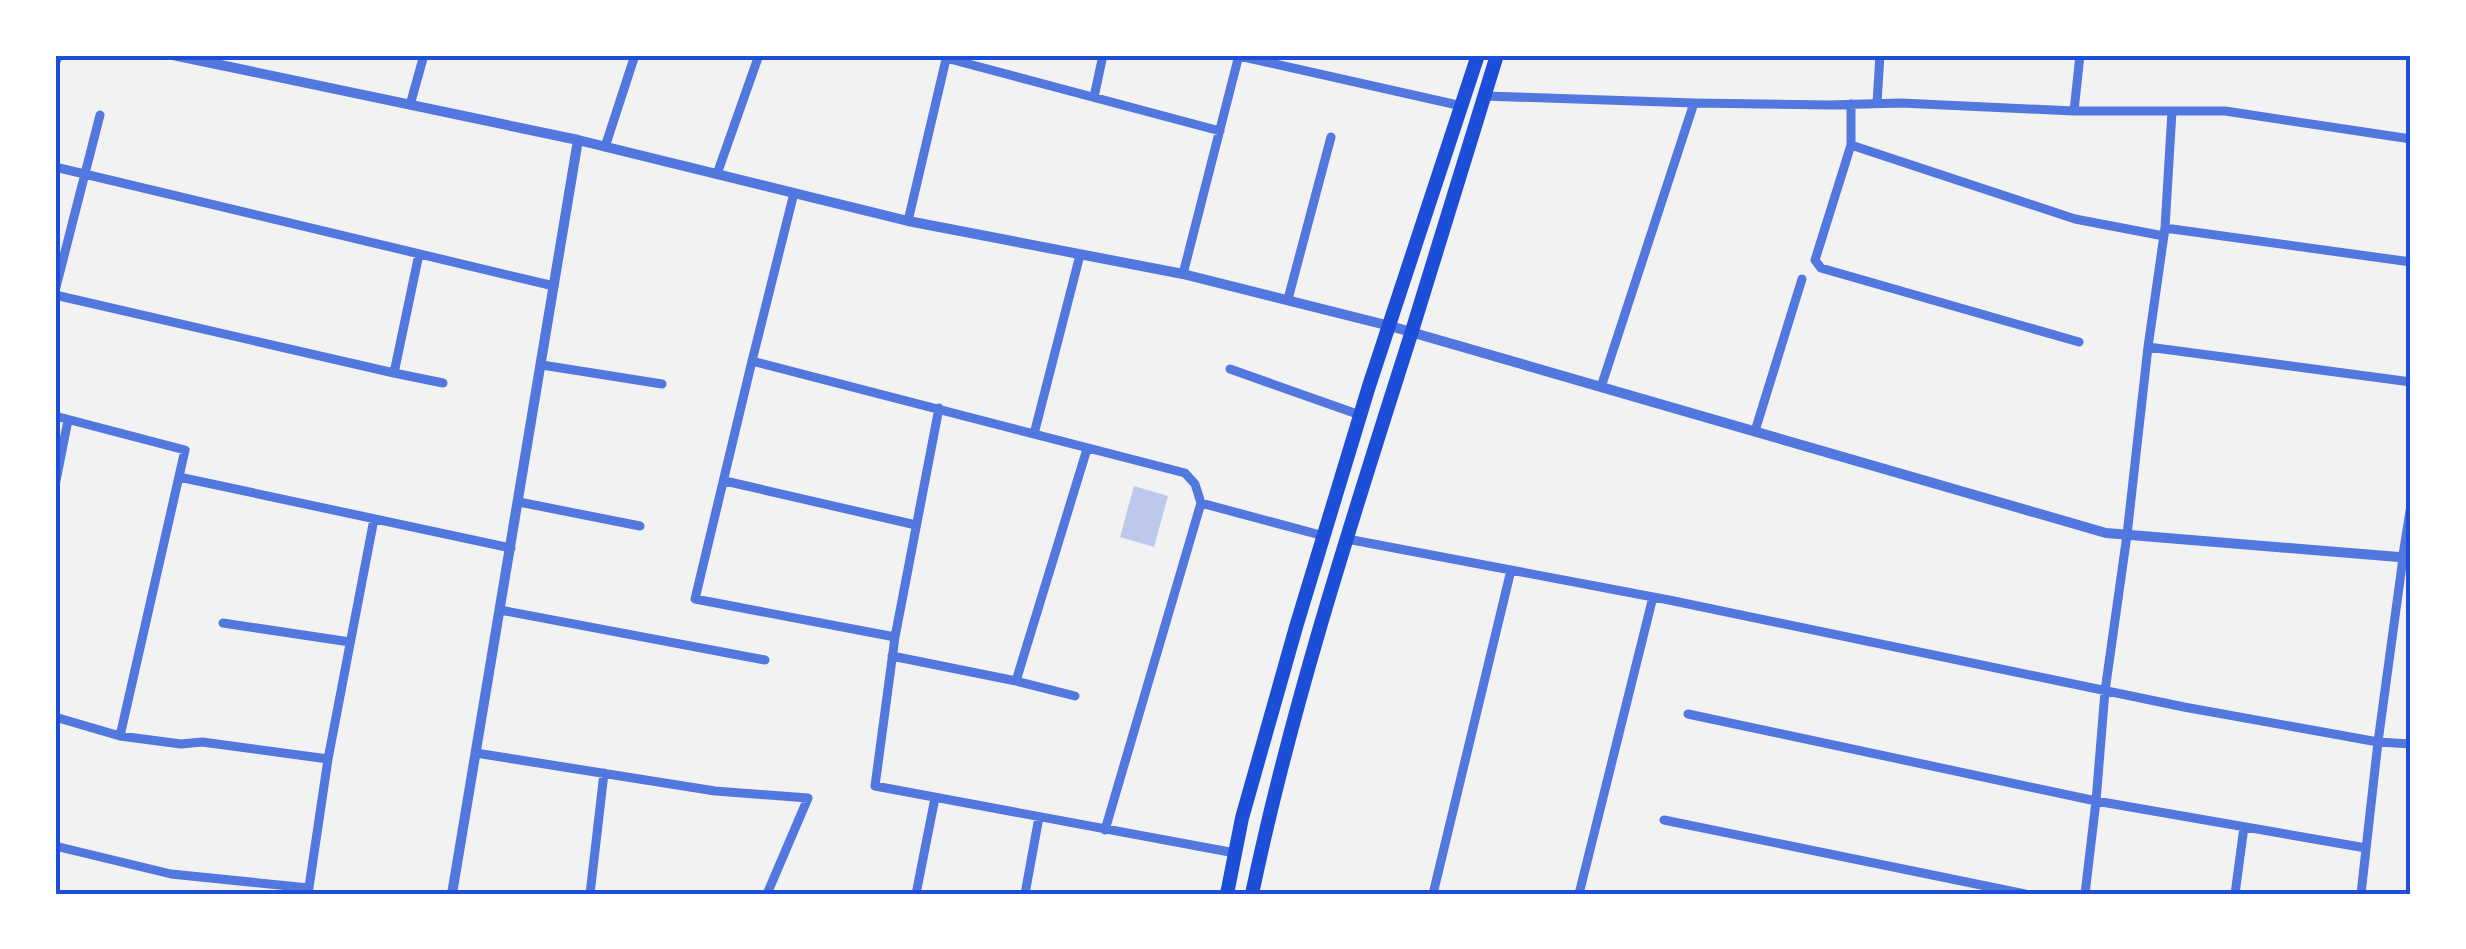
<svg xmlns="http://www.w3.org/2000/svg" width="2466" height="949" font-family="Cabin,sans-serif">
<rect width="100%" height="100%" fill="#f2f2f2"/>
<path fill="#bdc9ec" d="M1134,486L1168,496L1154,547L1120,537Z"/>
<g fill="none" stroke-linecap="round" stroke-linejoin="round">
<path stroke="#5277de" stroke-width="9" d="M1239,56L1462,106
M946,58L1220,131
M1485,96L1694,103L1829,105L1901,103L2074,111H2225L2411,139
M1094,97L1103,55
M1877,103L1880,55
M1851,104V145L2075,219L2164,236
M410,105L424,55
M2074,111L2080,55
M1851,145L1815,260L1821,268L2079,342
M605,147L635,55
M55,167L554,286
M717,174L759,55
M794,193L752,361L1185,473L1195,484L1201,503L1105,830
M908,221L947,55
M2165,228L2172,111
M1183,274L1239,55
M55,291L100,115
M55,295L394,373L419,254
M1288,299L1331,137
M2148,347L2411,382
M752,361L695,599L895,637
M542,365L662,384
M1230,369L1360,415
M394,373L443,383
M1601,387L1694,103
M939,408L895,637L875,786L1235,853
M55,416L185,450L120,736
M1755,431L1802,279
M1034,434L1080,255
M179,477L511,548
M725,481L916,525
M55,486L68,420
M519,502L640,526
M1201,503L1324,536
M1347,539L1669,600L2184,707L2378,742L2411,744
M500,610L765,660
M223,623L350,642
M892,656L1016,681L1075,696
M1016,681L1087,449
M1688,714L2096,801L2366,848
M55,717L120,736L181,744L202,742L328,759
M476,753L715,791L808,798L767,894
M1664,820L2025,894
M55,846L171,874L309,888
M308,894L328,759L374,519
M590,894L604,773
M916,894L935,798
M1025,894L1039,817
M1433,894L1511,570
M1579,894L1653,597
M2085,894L2096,801L2105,691L2127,535L2148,347L2165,228L2411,262
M2235,894L2244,827
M2361,894L2378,742L2403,558"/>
<path stroke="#5277de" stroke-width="10" d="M173,55L578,140L452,894
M55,63L58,55
M578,140L908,221L1183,274L1390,326L2106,533L2411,558
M2403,558L2411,508"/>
<path stroke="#1d4ed8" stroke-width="14" d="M1227,894L1242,818L1296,627L1369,386L1478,55
M1252,894C1292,703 1353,517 1412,331C1441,239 1469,147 1497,55"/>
</g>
<rect width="2466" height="949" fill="none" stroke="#ffffff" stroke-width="115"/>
<rect x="58" y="58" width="2350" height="834" fill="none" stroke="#1d4ed8" stroke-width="4"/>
</svg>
